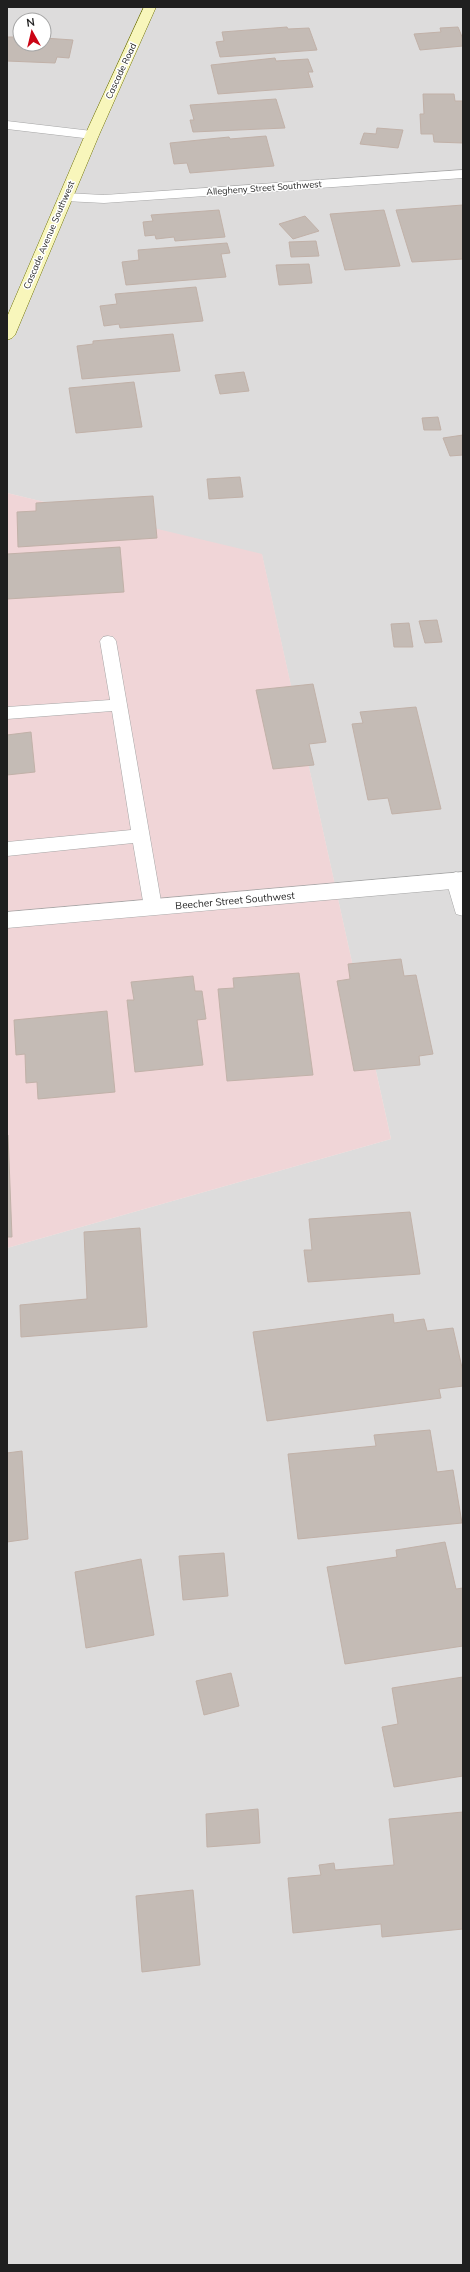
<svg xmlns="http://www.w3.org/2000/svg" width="470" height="2272" font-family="Mulish,sans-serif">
<rect width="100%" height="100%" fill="#f0ece6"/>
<path fill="#dddcdc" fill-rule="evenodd" d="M7,7H463V2265H7V1248L391,1139L262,555L7,493ZM20,20H44V44H20Z"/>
<path fill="#f0d5d7" d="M7,493L262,554L391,1139L7,1248Z"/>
<path fill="#c4bbb5" stroke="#c1b1a8" d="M287,27L288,29L309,28L317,50L220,57L216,42L224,41L222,32Z
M458,27L463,39V46L420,50L414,34L441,32L440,28Z
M7,37H20V44H44V38L73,40L69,58L57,57L55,63L7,61Z
M275,58L276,61L308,59L313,72H308L313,87L218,94L211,65Z
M423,94H454L455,101H463V143L434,142L433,134H421L420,114H424Z
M276,99L285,128L193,132L190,120H194L190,105Z
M377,128L403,130L398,148L360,144L364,133L376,134Z
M266,136L274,166L190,173L187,163L174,164L170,143L229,137L230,139Z
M463,205V259L412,262L396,210Z
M219,210L225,237L175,241L174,237L156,239L155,235L145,236L143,222L153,221L151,215Z
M384,210L400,266L345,270L330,214Z
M305,216L319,231L293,239L279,224Z
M316,241L319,256L291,257L289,242Z
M227,243L230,253L221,254L226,277L126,285L122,262L139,260L138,250Z
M309,264L312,283L279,285L276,265Z
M196,287L203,321L120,328L119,324L104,326L100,306L117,304L115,294Z
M173,334L180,371L82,379L77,346L93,344V341Z
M244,372L249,391L220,394L215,375Z
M134,382L142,427L76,433L69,388Z
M438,417L441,430H424L422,418Z
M463,435V455L450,456L443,438Z
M240,477L243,497L209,499L207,479Z
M153,496L157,538L18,547L17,512L36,511V503Z
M120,547L124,592L7,599V554Z
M437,620L442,642L425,643L419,621Z
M409,623L413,647H394L391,624Z
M313,684L326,742L309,744L314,765L273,769L256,690Z
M416,707L441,809L392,814L388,798L368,800L352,724L363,723L360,712Z
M31,732L35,772L7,775V735Z
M401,959L404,976L416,975L433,1054L419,1056L420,1065L354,1071L337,981L350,979L348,964Z
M299,973L313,1075L227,1081L218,989L234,988L233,978Z
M193,976L195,991H202L206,1019L197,1020L203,1065L135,1072L127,1000H134L131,982Z
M107,1011L115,1092L38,1099L37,1082L26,1083L25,1054L16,1055L14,1020Z
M8,1135L12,1237H7V1135Z
M410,1212L420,1274L308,1282L304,1250H312L309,1219Z
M140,1228L147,1327L21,1337L20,1305L87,1299L84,1232Z
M393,1314L394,1323L424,1319L427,1331L453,1328L463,1372V1386L439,1389L441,1398L267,1421L253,1332Z
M430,1430L437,1472L453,1470L462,1523L298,1539L288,1454L376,1446L374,1435Z
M22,1451L28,1539L7,1542V1453Z
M445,1542L456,1589L463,1588V1646L345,1664L327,1567L397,1557L396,1550Z
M224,1553L228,1596L183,1600L179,1556Z
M141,1559L154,1635L86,1648L75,1572Z
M231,1673L239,1706L204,1715L196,1681Z
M463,1677V1776L394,1787L382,1727L398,1724L392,1688Z
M258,1809L260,1843L207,1847L206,1814Z
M463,1812V1929L382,1937L381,1924L293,1933L288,1878L321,1875L319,1865L334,1863L335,1870L394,1865L389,1819Z
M193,1890L200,1965L142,1972L136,1896Z"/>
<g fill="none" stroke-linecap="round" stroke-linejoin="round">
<defs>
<path id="service" d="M108,636L113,637L116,641L162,907L159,912L153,914L147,912L144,907L133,843L7,856V842L131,830L112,711L7,719V707L110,700L100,641L103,637Z"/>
<path id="minor" d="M7,121L92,131L99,135L92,139L7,129Z
M463,170V178L104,203L65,201L58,197L65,193L104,195Z
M456,872L463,875V916L456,914L446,880L449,875Z"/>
<path id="tertiary" d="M463,872V888L7,928V912Z"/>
<path id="secondary" d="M144,7H156L99,135L15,335L12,338L7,340V317L85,135Z"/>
</defs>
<use href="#service" stroke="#a6a6a6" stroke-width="1"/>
<use href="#minor" stroke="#a6a6a6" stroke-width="1"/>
<use href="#tertiary" stroke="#a6a6a6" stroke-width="1"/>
<use href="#secondary" stroke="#737607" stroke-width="1"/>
<use href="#service" fill="#fff" fill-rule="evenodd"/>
<use href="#minor" fill="#fff" fill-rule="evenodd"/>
<use href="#tertiary" fill="#fff" fill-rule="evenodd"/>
<use href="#secondary" fill="#f8f6bb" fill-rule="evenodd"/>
</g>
<g text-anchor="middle" stroke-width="3" stroke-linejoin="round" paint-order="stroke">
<g font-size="9" fill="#1f1f1f" stroke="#fff">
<text transform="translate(121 71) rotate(-65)" y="3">Cascade Road</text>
<text transform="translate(264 188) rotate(-4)" y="3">Allegheny Street Southwest</text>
<text transform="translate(49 235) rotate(-67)" y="3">Cascade Avenue Southwest</text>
</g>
<g font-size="10" fill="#1f1f1f" stroke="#fff">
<text transform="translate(235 900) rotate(-5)" y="4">Beecher Street Southwest</text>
</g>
</g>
<rect width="470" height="2272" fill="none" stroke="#1f1f1f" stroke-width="16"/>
<g transform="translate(32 32) rotate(352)"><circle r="19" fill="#ffffff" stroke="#a5a5a5"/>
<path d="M0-3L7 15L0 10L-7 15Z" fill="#cb0415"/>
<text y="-6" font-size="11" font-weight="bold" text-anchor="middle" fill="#1f1f1f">N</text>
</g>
</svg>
